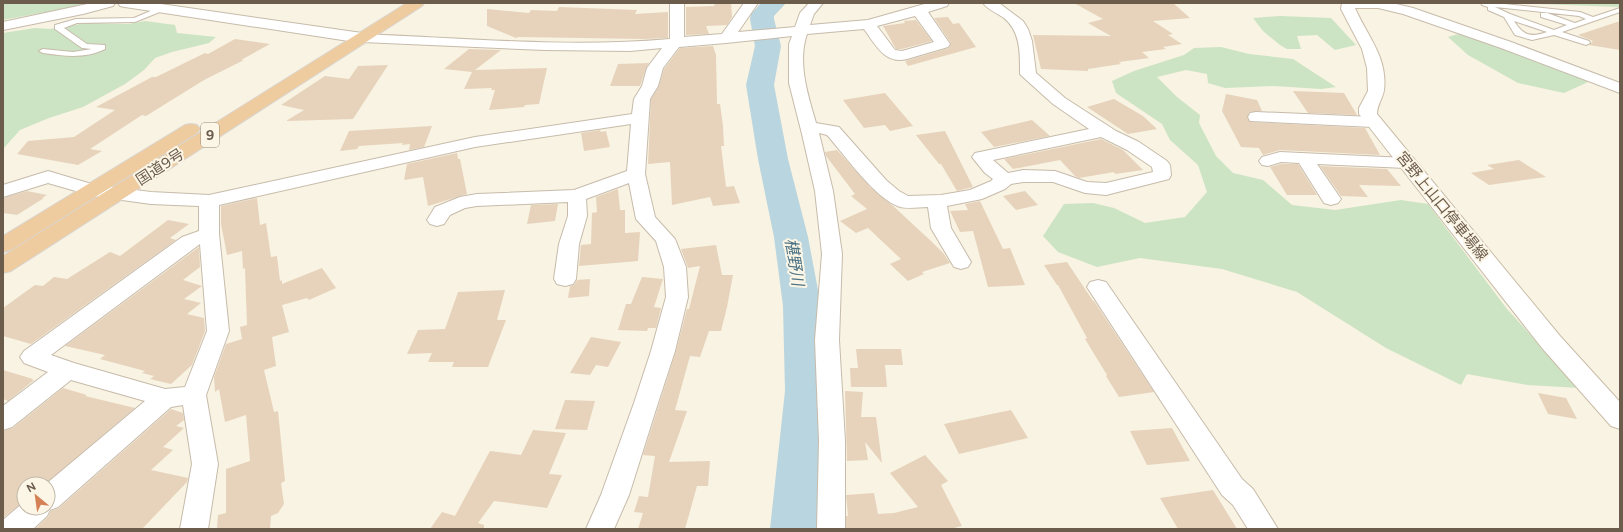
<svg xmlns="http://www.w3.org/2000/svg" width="1623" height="532" font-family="Figtree,'Noto Sans JP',sans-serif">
<rect width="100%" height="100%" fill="#f8f3e2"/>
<path fill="#cce4c3" d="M3,3H77L83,5L3,20Z
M1507,3L1620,4V7Z
M1280,16L1331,18L1356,45L1335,50L1317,35L1297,36L1301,49H1287L1280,45L1263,31L1253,18Z
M145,21L175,25L177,33L216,37L209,43L172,52L155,58L144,70L125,84L83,107L49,118L20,130L3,149V33L35,28L50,29L86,23L128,24Z
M1462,33L1571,74L1588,82L1564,93L1518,83L1468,55L1448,37Z
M1221,47L1249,54L1293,59L1336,87L1321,89L1274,86L1225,88L1208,83L1207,74L1186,70L1157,77L1177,97L1200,115L1199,123L1216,156L1233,173L1263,180L1292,205L1335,210L1401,200L1428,204L1507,309L1579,388L1528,385L1467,374L1461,385L1386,348L1297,292L1222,269L1140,258L1097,267L1058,252L1043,236L1064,204L1093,203L1114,208L1145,223L1185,217L1207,192L1198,165L1170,140L1162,124L1116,93L1112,81L1134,71L1184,55L1194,48Z"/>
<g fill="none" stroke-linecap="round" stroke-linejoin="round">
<path fill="#b9d5df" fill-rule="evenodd" d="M761,3H786L774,16V19L781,46L774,85L788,159L808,237L821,306L827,391L818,529H770L785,391L783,306L774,237L758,159L746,85L755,46L750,19L751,14Z"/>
</g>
<path fill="#e7d3bb" d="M715,3H731L732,17L727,25L706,26L709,34L686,35V7L714,6Z
M1074,3H1173L1190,18L1153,21L1173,34L1168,35L1182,44L1163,47L1166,49L1142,52L1149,58L1119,62L1121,64L1088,69V71L1041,69L1033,35L1111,36L1088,23L1103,19Z
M559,7L637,10L635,14L668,12V38L644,39L518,37L516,38L487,26V9L529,13L531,10L557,11Z
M948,17L953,24L959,23L976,47L908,66L905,61L949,48L951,43L934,18Z
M916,20L932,41L902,49H896L883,26L905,23L904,21Z
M1620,21V50L1589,45L1593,41L1578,35Z
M235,39L270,44L241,60H244L204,80L146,116L142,115L90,149L102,151L78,165L17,154L28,141L74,137L115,110L96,107L152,77H156L205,53L208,54Z
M713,46L716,55L717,104H720L723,126L724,146H721L726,187L734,186L740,203L713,206L710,197L672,205L670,162L648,164L651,99L659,86L664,69L680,48Z
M469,49L501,50L475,70L547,68L539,104L525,105L524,107L489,110L495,90H491L492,88L464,89L472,72L444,69Z
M649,63L646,68L640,86H610L618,64Z
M388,65L353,119L286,121L304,110L281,105L325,76L349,79L358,66Z
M1293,91L1344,93L1357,115L1308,113Z
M885,93L913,126L890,131L885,125L864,128L843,100Z
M1226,94L1257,100L1262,111L1249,112L1247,118L1250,122L1365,128L1380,155L1280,150L1263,155L1259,148L1241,147L1222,111Z
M1114,99L1143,116L1157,129L1128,134L1087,107Z
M1032,120L1050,136L994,147L981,132Z
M432,126L424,147L409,150L410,144L402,145L403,143L359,146L357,149L340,151L349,131Z
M600,130L601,132L606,131L610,147L584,151L581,133Z
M945,131L973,187L957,191L941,164H939L916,135Z
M1101,139L1123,150L1143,170L1115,174L1114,172L1079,178L1075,176L1060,160L1013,169L1004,159Z
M837,150L870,187L892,205L931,241L944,254L950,263L922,272L924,274L908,281L890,264L901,259L868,228L856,233L840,221L867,209L851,196L855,194L826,156L825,152Z
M457,153L458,159H460L467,194L428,206L423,177L404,180L407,164Z
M1519,160L1546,177L1489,185L1471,173L1494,169L1487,165Z
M1281,164H1298L1317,195H1287L1270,167Z
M1320,166L1387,169L1401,186L1359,185L1368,197L1341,196Z
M618,189L620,210H625V233L640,232L638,261L579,266L581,245L591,244L592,213L597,212L596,197Z
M27,191L47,195L42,198H44L17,215L3,213V198Z
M1025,191L1038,205L1016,210L1003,196Z
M257,198L260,225L266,223L271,257L277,256L280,281L282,280V284L322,268L336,288L309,300L307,298L282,305L289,332L272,337L276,366L264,370L274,412L278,411L285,481L281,483L284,504L278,513L271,516L270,529H217L218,515L226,513V469L250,461L246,415L225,422L219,389L215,392L214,377L226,344L242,339L240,327L247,325L245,268L243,269L242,251L227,255L221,224V206Z
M980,201L1003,249L1010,248L1025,285L988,287L973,231L960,232L950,211L968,210L965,204Z
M558,204L555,221L527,224L531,205Z
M168,220L189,224L170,238L176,240L31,344L3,336V308L35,285L43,286L54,277L67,279L110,252L120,256Z
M716,245L722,275H733L727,307L721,331H709L700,357L690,356L675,410L687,411L669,462L710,461L708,486H697L685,529H638L643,513L634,512L639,496L648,497L655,456L643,455L676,351L687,309H689L700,266L688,268L681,249Z
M199,247L200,267L183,280L202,286L184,299L201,303L187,314L204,318L205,331L192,365L171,384L150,379L154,376L142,373L145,371L100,359L105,355L65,346Z
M1067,262L1093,301H1094L1154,392L1119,397L1106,376L1107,375L1085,339L1087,338L1058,285H1057L1044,265Z
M642,277L663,279L654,307L661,308L656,328H648L647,331L618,330L626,304H631Z
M590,279L589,296L568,298L570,286L574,285L577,280Z
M505,290L497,320H506L488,367H452L454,362H428L432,353L407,354L418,330L445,329L458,292Z
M591,337L621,342L608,367L596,365L590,375L570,373Z
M856,349H901L903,365H885L887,387H851L850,368H858Z
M3,370L33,379L32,380H34L8,401L3,399Z
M63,388L87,395L85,396L135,408L45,484H24V501L3,518V431L13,428Z
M845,391L863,392L861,417H876L882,463L865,442L868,460L847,461Z
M1538,393L1566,398L1577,419L1548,414Z
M565,400L595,401L587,430L555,429Z
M171,409L183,413L184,420L176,426L184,428L163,447L173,450L151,470L188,478L187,482L142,529H35L48,517L51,511L59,508Z
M1011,410L1028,438L959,454L944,424Z
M1172,428L1190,461L1147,465L1130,431Z
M533,430L566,433L549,474L562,475L547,508L494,501L478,523L484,525V529H430L442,512L455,516L490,451L521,455Z
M925,455L948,481L941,485L962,526L950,529H846V516H848L846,495L874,493L878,514L894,513L918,507L890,473Z
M1213,490L1237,529H1178L1160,498Z"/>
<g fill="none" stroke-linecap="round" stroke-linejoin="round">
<defs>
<path id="service" d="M1481,3H1495L1580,12L1593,17L1620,8V12L1562,32L1589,41L1590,43L1586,45L1554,35L1532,40L1515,35L1504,17L1488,10V7L1482,5ZM1495,7L1579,16L1586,19L1575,23L1547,13H1541V17L1567,25L1554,30L1510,14ZM1514,21L1547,32C1530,38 1523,35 1514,21Z
M160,7H163L167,9L135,22L77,23L64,28L87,44L105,45V49C85,59 65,56 43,53L39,51L43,49L73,52L92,49L82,48L55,29V25L76,19L134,18Z"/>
<path id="minor" d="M670,3H684V37L722,34L744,3H758L738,32L795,27L800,13L809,3H823L814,14L810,25L868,20L928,3H949L947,6L928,12L950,44L948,47L907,59C885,65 875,44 864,29L807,34C797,63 808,95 816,123L839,127L886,180L899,191L908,196L941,195L970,190L991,181L993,179L985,173L972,157L975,153L1089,129L1053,104L1023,77L1020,74C1020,54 1021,32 1004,18C997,13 988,10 983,3H999L1023,21L1028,29L1032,41L1036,73L1065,98L1116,131L1139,142L1167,161L1170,165L1171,175L1169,179L1106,195L1085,193L1053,182H1023L1011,184L1005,189L982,199L947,206L951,228L971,262L968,267L961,269L954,267L931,228L928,207C919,207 909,209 900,207C875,199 845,155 827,135L819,133L833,191L842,254L839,340L845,441V529H817L819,441L815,340L822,254L815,191L802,134L789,83V44L792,36L726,43L679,47L663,68L658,86L650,99L645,174L655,217L675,239L686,267L688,297L675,351L658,403L629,495L614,529H586L601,495L634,403L651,351L666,297L664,267L656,241L636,219L629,183L586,199L587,216L579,244L576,279L573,284L565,286L557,284L554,279L559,244L568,216V202L477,206L465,208L450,215L444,224L437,226L430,224L427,220L435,207L460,197L477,194L574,190L627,171L631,124L475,147L219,205V234L229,331L206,395L218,464L208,529H180L192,464L183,405L171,407L58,507L50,510L47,516L33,529H3V520L24,502V508H48V484H46L145,401L71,380L12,427L3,430V406L48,372L24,363L20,357L24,351L182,237L199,231V206L151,204L93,196L48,183L3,197V185L48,171L95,185L151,192L209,195L475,137L632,114L634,99L642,86L647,68L662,48L630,51L545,50L362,42L357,41L355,38L357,35L362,34C463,38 569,48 670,39ZM915,16L934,42L902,51L895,50L877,26ZM1101,137L1127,150L1152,167L1153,172L1106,183L1087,182L1055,171L1023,170L1008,173L993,160ZM200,244L207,331L185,387L165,389L74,363L51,355Z
M1373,3H1392L1413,8L1511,42L1620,83V93L1501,48L1403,14L1374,7Z
M1256,112L1373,117L1379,118L1381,122L1379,126L1373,127L1250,121L1248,117L1250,113Z
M1280,152L1406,158L1412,159L1415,163L1412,167L1406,168L1317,164L1341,199L1338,203L1331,205L1324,203L1299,163L1281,162L1268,166L1262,165L1259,161L1262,157Z
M1098,280L1106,282L1242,479L1253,489L1278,529H1248L1233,505L1222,495L1087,287L1090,282Z"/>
<path id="tertiary" d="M92,3H115L113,6L83,14L3,30V22Z
M118,3H154L362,33L367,35L370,38L367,41L362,43L125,7L120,6Z"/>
<path id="secondary" d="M1342,3L1395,4L1393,7L1388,8H1355C1367,36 1388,57 1384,90C1383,98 1377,105 1377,114L1560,336L1620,402V429L1611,426L1542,348L1359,114V108L1368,91L1367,68L1362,49L1341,9Z"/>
<path id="trunk" d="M407,3H424L422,6L11,271L3,273V256Z
M191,124L197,125L200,129L197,133L11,250L3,252V236L185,125Z"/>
</defs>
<use href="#service" stroke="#c7bbab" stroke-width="2"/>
<use href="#minor" stroke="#c7bbab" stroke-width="2"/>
<use href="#tertiary" stroke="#c7bbab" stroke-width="2"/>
<use href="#secondary" stroke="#cabca9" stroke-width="2"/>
<use href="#trunk" stroke="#d9d5d0" stroke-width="2"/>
<use href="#service" fill="#fff" fill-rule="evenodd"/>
<use href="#minor" fill="#fff" fill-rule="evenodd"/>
<use href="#tertiary" fill="#fff" fill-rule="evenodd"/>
<use href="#secondary" fill="#fff" fill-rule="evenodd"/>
<use href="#trunk" fill="#eecca0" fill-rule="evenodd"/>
</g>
<g text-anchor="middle" stroke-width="4" stroke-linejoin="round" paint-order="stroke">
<rect fill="#fcf6e7" stroke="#978a7a" stroke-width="1" x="201" y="123" width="18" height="24" rx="3"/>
<g font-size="14" font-weight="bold" fill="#6c5c4c">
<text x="210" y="140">9</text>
</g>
<g font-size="15" fill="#6c5c4c" stroke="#fcf6e7">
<text transform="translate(160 167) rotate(-33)" y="5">国道9号</text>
<text transform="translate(1442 206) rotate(51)" y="5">宮野上山口停車場線</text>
</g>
<g font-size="16" font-style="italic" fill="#4c7384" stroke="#fcf6e7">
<text transform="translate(795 262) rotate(81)" y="6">椹野川</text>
</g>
</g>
<rect width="1623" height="532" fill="none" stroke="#6c5c4c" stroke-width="8"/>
<g transform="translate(36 496) rotate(331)"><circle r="19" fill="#fcf6e7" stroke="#c2b8a9"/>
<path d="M0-3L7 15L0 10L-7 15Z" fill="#d48255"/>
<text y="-6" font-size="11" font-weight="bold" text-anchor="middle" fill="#6c5c4c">N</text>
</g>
</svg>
